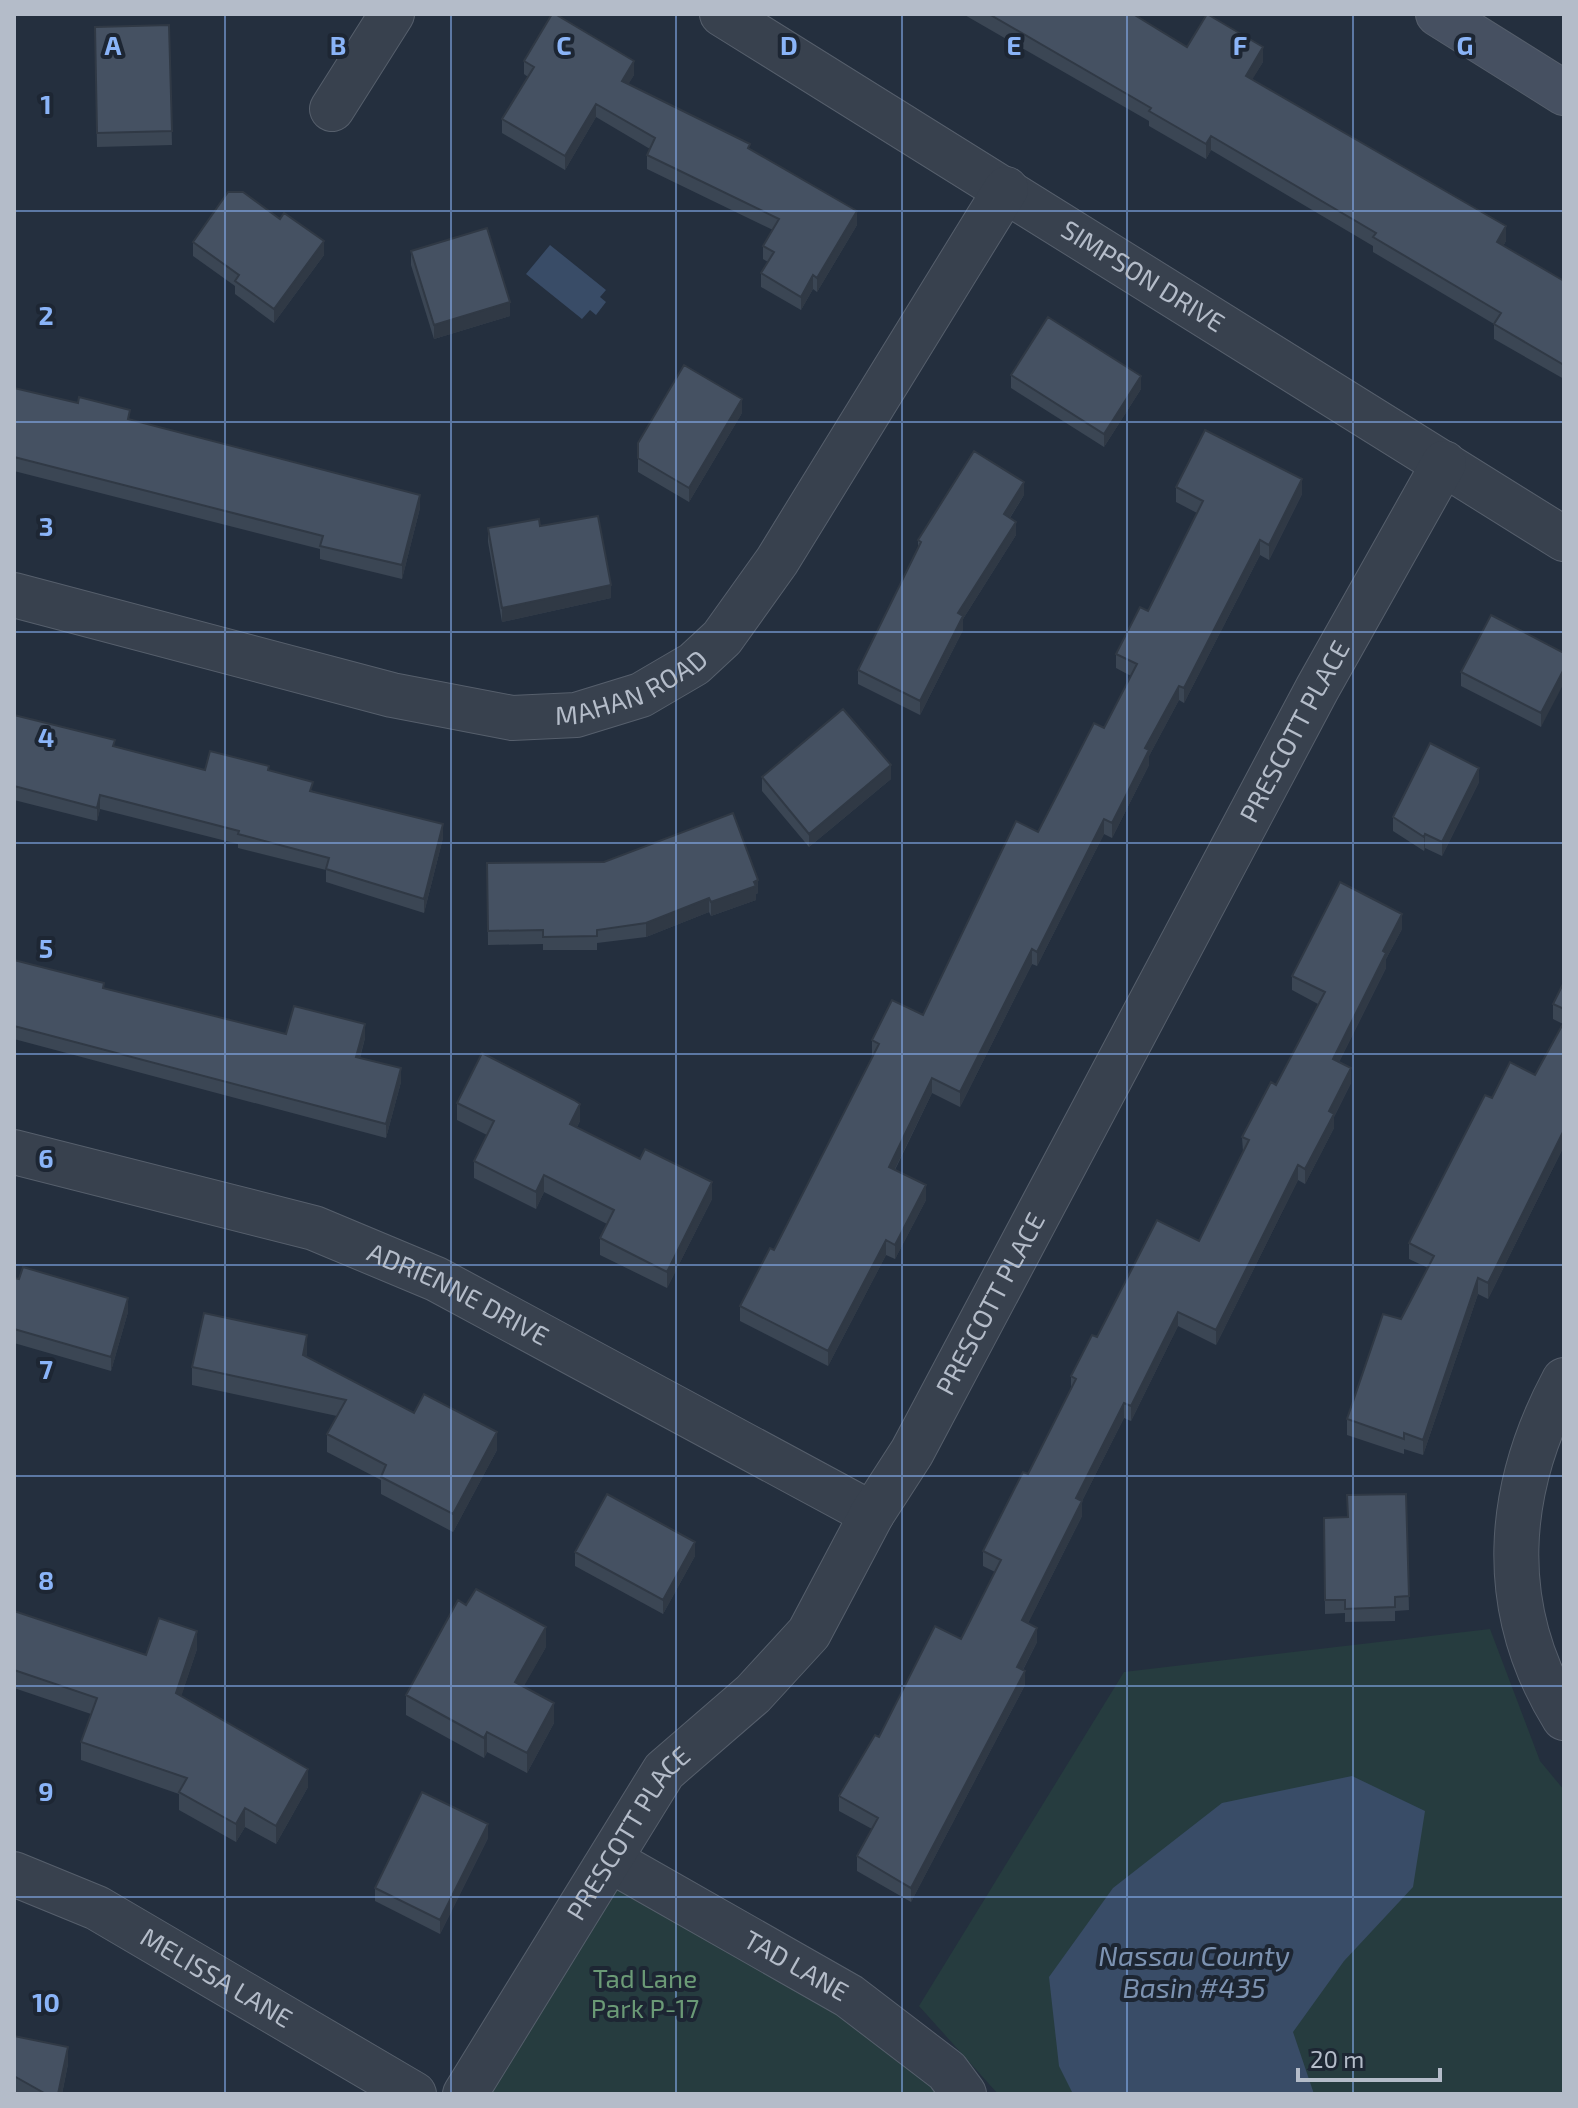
<svg xmlns="http://www.w3.org/2000/svg" width="1578" height="2108" font-family="'Exo 2',sans-serif">
<rect width="100%" height="100%" fill="#242f3e"/>
<path fill="#263c3f" d="M1490,1629L1540,1761L1564,1790V2094H998L919,2006L1124,1672Z
M610,1860L964,2094H469Z"/>
<path fill="#394c67" d="M550,245L606,290L600,297L606,302L596,315L590,310L582,319L526,274Z
M1352,1776L1425,1811L1413,1887L1344,1961L1293,2032L1314,2094H1073L1059,2066L1049,1977L1113,1888L1222,1803Z"/>
<g fill="none" stroke-linecap="round" stroke-linejoin="round">
<defs>
<g id="street">
<path id="s1" d="M722,14L1564,539"/>
<path d="M332,109L392,14"/>
<path id="s2" d="M14,595L392,695L512,718L576,715L641,695L694,664L722,638L777,561L1006,189"/>
<path id="s3" d="M14,1152L314,1228L436,1279L872,1514"/>
<path d="M1564,1380C1505,1490 1496,1608 1564,1718"/>
<path id="s4" d="M610,1860L849,1996L947,2071L964,2094"/>
<path id="s5" d="M14,1874L97,1908L414,2094"/>
<path id="s6" d="M465,2094L664,1771L753,1694L809,1633L872,1514L912,1452L1317,689L1444,463"/>
</g>
<path id="secondary" d="M1438,14L1564,93"/>
</defs>
<use href="#street" stroke="#565f6c" stroke-width="46"/>
<use href="#secondary" stroke="#565f6c" stroke-width="46"/>
<use href="#street" stroke="#38414e" stroke-width="44"/>
<use href="#secondary" stroke="#465061" stroke-width="44"/>
</g>
<path fill="#3b4654" d="M963,14H1133L1187,47L1263,62L1252,79L1506,241L1503,246L1564,281V379L1494,339V324L1373,252V246L1211,150L1206,159L1149,126V121Z
M169,25L172,145L97,147L95,27Z
M524,61L634,75L628,84L750,149L857,225L817,292L813,289L801,310L761,287V273L768,262L763,259V246L773,230L647,169V155L650,149L596,117L565,170L502,133V119L528,77L524,74Z
M193,242L324,255L274,323L235,294V286L193,256Z
M411,251L510,316L434,339L411,265Z
M1011,375L1141,389L1104,447L1011,388Z
M14,388L130,419L420,508L402,579L320,559V549L14,471Z
M742,413L689,502L638,472V443Z
M1176,487L1302,494L1269,560L1260,555L1184,703L1179,700L1149,756V765L1112,838L1104,834L1037,966L1032,964L960,1107L932,1093L895,1170L926,1200L895,1259L886,1255L828,1366L740,1321V1306L774,1250L873,1056L872,1055V1040L923,1015L1104,728L1131,676L1116,668V654L1148,611L1197,513L1176,502Z
M1024,495L1010,518L1016,535L963,619V630L920,715L858,684V670L918,549V540Z
M540,526L611,598L502,622L488,542V528Z
M1564,653L1541,727L1461,686V672Z
M14,715L115,746L205,770L269,771L313,791L443,838L424,913L326,882V870L238,848V844L100,809L97,821L14,800Z
M762,777L891,779L809,847L762,791Z
M1479,782L1442,856L1425,848L1424,851L1393,831V817Z
M487,863L758,893L756,894V900L711,916L709,912L646,937L597,943V950H543V944L488,945Z
M1402,929L1386,959V968L1339,1062L1351,1083L1334,1117V1128L1305,1184L1298,1180L1216,1345L1178,1326L1131,1421L1124,1418L1082,1501V1516L1028,1623L1037,1642L1023,1670L1025,1685L911,1902L857,1871V1856L872,1829L839,1811V1796L879,1737L961,1639L995,1572L983,1566V1551L1028,1474L1071,1388V1376L1097,1337L1199,1241L1243,1152L1242,1137L1276,1085L1318,1004L1292,990V976Z
M14,960L104,988L286,1034L365,1038L360,1058L401,1082L386,1138L14,1039Z
M1564,982V1146L1488,1299L1478,1294L1423,1455L1404,1449V1454L1347,1435V1419L1428,1268L1409,1259V1243L1492,1098L1535,1075L1563,1024L1553,1019V1004Z
M457,1103L580,1121L577,1127L712,1199L667,1288L600,1255V1238L607,1224L544,1192L536,1209L474,1178V1161L487,1135L457,1120Z
M14,1278L128,1312L111,1371L14,1343Z
M307,1352L306,1357L414,1413L497,1450L453,1532L381,1494V1480L327,1452V1434L337,1416L192,1385V1367Z
M1406,1494L1409,1610L1395,1611V1621L1345,1622V1613L1325,1614L1324,1518L1348,1517Z
M575,1552L695,1556L663,1614L575,1566Z
M14,1611L146,1655L197,1649L181,1696L308,1787L276,1844L245,1827L236,1842L179,1810V1794L81,1760V1742L91,1714L14,1688Z
M546,1647L523,1687L554,1723L527,1773L487,1752L484,1758L406,1715V1695Z
M488,1838L440,1934L375,1901V1888Z
M14,2036L68,2064L62,2094L14,2093Z"/>
<path fill="#303945" d="M1263,47V62L1246,90V76Z
M634,61V75L622,95V81Z
M596,104V117L565,170V156Z
M1211,136V150L1206,159V144Z
M857,211V225L817,292V278Z
M1506,226V241L1497,257V242Z
M324,241V255L274,323V309Z
M813,275V289L801,310V297Z
M510,302V316L434,339V325Z
M1141,376V389L1104,447V434Z
M742,399V413L689,502V488Z
M1302,479V494L1269,560V545Z
M1024,482V495L1004,527V514Z
M420,495V508L402,579V565Z
M1016,522V535L963,619V630L920,715V701L958,613Z
M1260,540V555L1184,703V688Z
M611,585V598L502,622V608Z
M1564,669V683L1541,727V713Z
M1179,686V700L1149,756V765L1112,838V823L1145,748Z
M891,765V779L809,847V834Z
M1479,768V782L1442,856V842Z
M100,795V809L97,821V808Z
M1104,819V834L1037,966V952Z
M443,824V838L424,913V899Z
M1425,834V848L1424,851V837Z
M758,880V893L756,894V900L711,916V902Z
M709,898V912L646,937V923Z
M1402,914V929L1386,959V968L1333,1074V1059L1383,951Z
M1032,949V964L960,1107V1092Z
M365,1024V1038L356,1070V1057Z
M401,1068V1082L386,1138V1124Z
M1351,1068V1083L1334,1117V1128L1305,1184V1169L1329,1111Z
M932,1078V1093L889,1181V1167Z
M580,1104V1121L570,1140V1124Z
M1564,1130V1146L1488,1299V1283Z
M1298,1165V1180L1216,1345V1330Z
M544,1175V1192L536,1209V1192Z
M712,1182V1199L667,1288V1272Z
M926,1185V1200L895,1259V1245Z
M886,1240V1255L828,1366V1351Z
M1478,1278V1294L1423,1455V1440Z
M128,1298V1312L111,1371V1357Z
M1178,1312V1326L1131,1421V1406Z
M307,1335V1352L303,1373V1355Z
M1124,1403V1418L1082,1501V1516L1022,1635V1620L1076,1498Z
M497,1432V1450L453,1532V1514Z
M695,1542V1556L663,1614V1600Z
M546,1627V1647L515,1702V1682Z
M1037,1628V1642L1017,1681V1667Z
M197,1631V1649L176,1712V1693Z
M1025,1671V1685L911,1902V1888Z
M554,1703V1723L527,1773V1753Z
M487,1732V1752L484,1758V1738Z
M308,1769V1787L276,1844V1826Z
M245,1808V1827L236,1842V1824Z
M488,1824V1838L440,1934V1920Z
M16,1991V2008L14,2019V2002Z
M68,2047V2064L62,2094H58Z"/>
<path fill="#455162" stroke="#303945" stroke-width="2" d="M552,14H555L634,61L622,81L750,144L748,148L857,211L817,278L813,275L801,297L761,273L774,252L763,246L779,219L647,155L655,138L596,104L565,156L502,119L534,67L524,61Z
M989,14H1133L1187,47L1207,14L1263,47L1246,76L1506,226L1497,242L1564,281V365L1494,324L1501,313L1373,237L1376,233L1211,136L1206,144L1149,111L1151,108Z
M169,25L172,131L97,133L95,27Z
M228,192H243L280,219L284,213L324,241L274,309L235,281L239,275L193,242Z
M487,228L510,302L434,325L411,251Z
M1048,317L1141,376L1104,434L1011,375Z
M684,365L742,399L689,488L638,458V443Z
M14,388L78,403L79,397L130,410L128,419L420,495L402,565L320,546L323,536L14,457Z
M1205,430L1302,479L1269,545L1260,540L1184,688L1179,686L1145,748L1149,750L1112,823L1104,819L1037,952L1032,949L960,1092L932,1078L889,1167L926,1185L895,1245L886,1240L828,1351L740,1306L770,1248L774,1250L879,1044L872,1040L892,1000L923,1015L1016,821L1038,832L1094,723L1104,728L1137,664L1116,654L1140,607L1148,611L1203,501L1176,487Z
M974,451L1024,482L1004,514L1016,522L958,613L963,616L920,701L858,670L921,542L918,540Z
M598,516L611,585L502,608L488,528L539,519L540,526Z
M1491,615L1564,653V669L1541,713L1461,672Z
M843,709L891,765L809,834L762,777Z
M14,715L115,740L113,746L205,770L210,751L269,766L268,770L313,782L310,791L443,824L424,899L326,869L329,858L238,834L239,831L100,795L97,808L14,786Z
M1430,743L1479,768L1442,842L1425,834L1424,837L1393,817Z
M733,813L758,880L754,882L756,886L711,902L709,898L646,923L597,930V936L543,937V930L488,931L487,863L604,862Z
M1340,882L1402,914L1383,951L1386,953L1333,1059L1351,1068L1329,1111L1334,1114L1305,1169L1298,1165L1216,1330L1178,1312L1131,1406L1124,1403L1076,1498L1082,1501L1022,1620L1037,1628L1017,1667L1025,1671L911,1888L857,1856L878,1818L839,1796L875,1735L879,1737L935,1626L961,1639L1001,1560L983,1551L1023,1472L1028,1474L1076,1379L1071,1376L1092,1335L1097,1337L1157,1220L1199,1241L1249,1140L1242,1137L1271,1082L1276,1085L1325,992L1292,976Z
M14,960L104,983L103,988L286,1034L294,1006L365,1024L356,1057L401,1068L386,1124L14,1026Z
M1564,982V1009L1553,1004Z
M1564,1022V1130L1488,1283L1478,1278L1423,1440L1404,1433V1439L1347,1419L1383,1314L1401,1319L1434,1256L1409,1243L1485,1095L1492,1098L1510,1062L1535,1075Z
M482,1053L574,1100L580,1104L570,1124L640,1159L645,1149L712,1182L667,1272L600,1238L614,1210L544,1175L536,1192L474,1161L494,1121L457,1103Z
M23,1267L128,1298L111,1357L14,1329V1278L19,1279Z
M204,1313L307,1335L303,1355L414,1413L424,1394L497,1432L453,1514L381,1477L386,1465L327,1434L346,1400L192,1367Z
M607,1494L695,1542L663,1600L575,1552Z
M1406,1494L1409,1596L1395,1597V1607L1345,1609V1600H1325L1324,1518L1348,1517L1347,1495Z
M476,1589L546,1627L515,1682L554,1703L527,1753L487,1732L484,1738L406,1695L458,1600L466,1605Z
M14,1611L146,1655L159,1618L197,1631L176,1693L308,1769L276,1826L245,1808L236,1824L179,1792L187,1778L81,1742L97,1698L14,1670Z
M422,1792L488,1824L440,1920L375,1888Z
M14,2036L68,2047L58,2094H46L14,2076Z"/>
<path fill="none" stroke="#8ab4f8" stroke-width="2" stroke-opacity="0.55" d="M225,14V2094M451,14V2094M676,14V2094M902,14V2094M1127,14V2094M1353,14V2094M14,211H1564M14,422H1564M14,632H1564M14,843H1564M14,1054H1564M14,1265H1564M14,1476H1564M14,1686H1564M14,1897H1564"/>
<g text-anchor="middle" stroke-width="8" stroke-linejoin="round" paint-order="stroke">
<g font-size="26" fill="#b4bcc9" stroke="#1d2633">
<text dy="9" stroke="none"><textPath href="#s1" startOffset="496">SIMPSON DRIVE</textPath></text>
<text dy="9" stroke="none"><textPath href="#s2" startOffset="638">MAHAN ROAD</textPath></text>
<text dy="9" stroke="none"><textPath href="#s6" startOffset="1604">PRESCOTT PLACE</textPath></text>
<text dy="9" stroke="none"><textPath href="#s3" startOffset="468">ADRIENNE DRIVE</textPath></text>
<text dy="9" stroke="none"><textPath href="#s6" startOffset="956">PRESCOTT PLACE</textPath></text>
<text dy="9" stroke="none"><textPath href="#s6" startOffset="308">PRESCOTT PLACE</textPath></text>
<text dy="9" stroke="none"><textPath href="#s4" startOffset="214">TAD LANE</textPath></text>
<text dy="9" stroke="none"><textPath href="#s5" startOffset="228">MELISSA LANE</textPath></text>
</g>
<g font-size="26" fill="#6b9a76" stroke="#1d2633">
<text x="645" y="1988">Tad Lane<tspan x="645" dy="30">Park P-17</tspan></text>
</g>
<g font-size="28" font-style="italic" fill="#7c92b1" stroke="#1d2633">
<text x="1194" y="1966">Nassau County<tspan x="1194" dy="32">Basin #435</tspan></text>
</g>
</g>
<g font-size="26" text-anchor="middle" font-weight="bold" fill="#8ab4f8" stroke="#1d2633" stroke-width="8" stroke-linejoin="round" paint-order="stroke">
<text x="113" y="55">A</text>
<text x="338" y="55">B</text>
<text x="564" y="55">C</text>
<text x="789" y="55">D</text>
<text x="1014" y="55">E</text>
<text x="1240" y="55">F</text>
<text x="1465" y="55">G</text>
<text x="46" y="114">1</text>
<text x="46" y="325">2</text>
<text x="46" y="536">3</text>
<text x="46" y="747">4</text>
<text x="46" y="958">5</text>
<text x="46" y="1168">6</text>
<text x="46" y="1379">7</text>
<text x="46" y="1590">8</text>
<text x="46" y="1801">9</text>
<text x="46" y="2012">10</text>
</g>
<rect width="1578" height="2108" fill="none" stroke="#b4bcc9" stroke-width="32"/>
<path d="M1298 2068v12h142v-12" fill="none" stroke="#b4bcc9" stroke-width="4"/>
<text x="1310" y="2068" font-size="24" fill="#b4bcc9" stroke="#1d2633" stroke-width="6" paint-order="stroke">20 m</text>
</svg>
